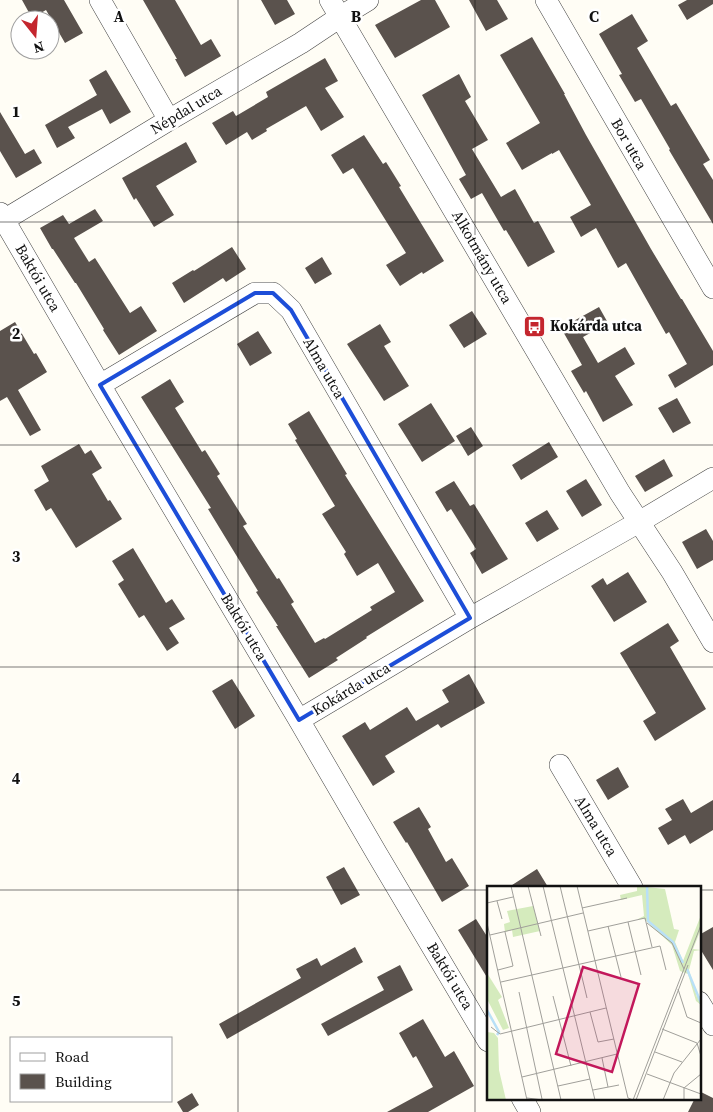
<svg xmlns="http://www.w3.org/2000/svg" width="713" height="1112" font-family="'Source Serif 4',serif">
<rect width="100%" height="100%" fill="#fffdf5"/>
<path fill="#5a524d" d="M22,0H64L83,33L65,43L46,10L32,18Z
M143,0H175L201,45L211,39L221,56L185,77L175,59H177Z
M261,0H287L295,14L275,25Z
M421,0H435L450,27L395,58L375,25Z
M469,0H497L508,19L486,31Z
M687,0H713V4L687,20L678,5Z
M632,14L648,41L637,48L671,106L676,103L710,160L703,164L713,180V224L669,150L670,149L641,99L635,102L619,75L622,74L599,34Z
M532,37L565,94H564L586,135L651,249L681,299H682L713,351V365L675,388L668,375L687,364L669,332L666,334L626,263L618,268L596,228L581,237L570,217L591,205L559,150L552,154V153L522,170L506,143L540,123L500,55Z
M325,58L338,81L325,88L344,117L321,131L306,106L266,129L267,131L252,140L247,132L226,145L212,123L233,111L236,116L268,97L266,92Z
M106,70L131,112L110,124L102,109L68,127L75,138L57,148L45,125L97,95L89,80Z
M459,74L471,97L465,101L488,140L472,149L501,197L515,189L534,223L538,221L555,252L528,267L506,230L504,231L482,193L471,199L459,179L466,175L422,95Z
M0,112L25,154L34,149L42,163L16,178L0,151Z
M364,135L383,164L386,162L401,186L399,187L444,261L423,274L422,272L400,286L386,265L406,253L353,168L343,174L331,155Z
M186,142L197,162L156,186L174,215L154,227L136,198L134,200L122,178Z
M95,209L103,221L74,238L89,262L95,258L130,313L141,306L157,331L119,355L103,330L104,329L76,283H75L53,249H52L40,228L63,215L69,224Z
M232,247L246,269L226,282L223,278L184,303L172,283L193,270L194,271Z
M322,257L332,274L315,284L305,268Z
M599,307L608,323L583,337L598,363L625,347L635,364L615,376L633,405L603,422L586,391L584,393L571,371L582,365L561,328Z
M472,311L487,334L464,348L449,325Z
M15,322L34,354L36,353L47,372L18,390L41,430L30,436L7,397L0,401V331Z
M380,324L391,342L384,346L409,386L384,401L347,344Z
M258,331L272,353L250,366L237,344Z
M170,379L184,402L175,408L202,452L205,450L220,474L217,476L247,524L243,526L277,579L279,578L294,602L291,604L315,643L324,638L325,639L372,610L370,607L395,592L378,563L357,576L344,554L346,552L322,514L335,506L295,440L297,439L288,424L309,411L347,474L345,475L424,601L366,637L367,638L336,658L338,660L309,678L276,626H278L256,592L258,591L208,509L211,508L141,397Z
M677,398L691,423L673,433L658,408Z
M431,403L455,441L422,462L398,424Z
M471,427L483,446L468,456L456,436Z
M549,442L558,457L521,480L512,465Z
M79,444L85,454L91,450L102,468L92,474L108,501L110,500L122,519L76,548L51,508L46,511L34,490L49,481L41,466Z
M664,459L673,476L645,492L635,476Z
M586,479L602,505L582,517L566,491Z
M454,481L470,506L474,504L508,559L482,574L470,553L476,549L451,509L447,512L435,492Z
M547,510L559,529L537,542L525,523Z
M706,529L713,541V560L697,569L682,542Z
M133,548L166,603L172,599L185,619L169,628L179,643L167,651L144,615L139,618L118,584L124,580L112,561Z
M628,572L647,602L614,622L591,586L603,578L607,585Z
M668,623L679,641L670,647L706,709L655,741L643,721L656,713L620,653Z
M469,674L485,703L441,728L438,724L385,756L395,772L373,786L342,736L365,722L370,730L407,707L416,721L449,702L442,690Z
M232,679L255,716L235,729L212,691Z
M618,767L629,787L608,800L596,780Z
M683,799L691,813L713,800V830L690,844L685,835L668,845L658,828L672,820L665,809Z
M419,807L431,827L428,829L446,862L452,858L469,886L442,902L407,842L406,843L393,822Z
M344,867L360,895L341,905L326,877Z
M537,869L548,887H509Z
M476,919L488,938V979L458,930Z
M713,927V970L699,947V935Z
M355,947L363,962L227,1039L219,1024L301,978L296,969L317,958L321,966Z
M400,965L413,990L328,1036L321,1024L384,990L377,977Z
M423,1019L445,1057L454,1051L474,1086L428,1112H387L433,1087L416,1056L413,1058L399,1033Z
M699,1091L713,1098V1112H688L695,1098H699Z
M192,1093L199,1105L188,1112H183L177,1102Z"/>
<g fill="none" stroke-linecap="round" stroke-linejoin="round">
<defs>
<path id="minor" d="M100,0L169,120
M330,0L620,493L672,572L713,642
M546,0L713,288
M0,213L100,385L299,720L377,854L488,1041
M4,220L169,120L301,43L340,17L368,0
M100,385L255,293H273L291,310L470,618
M299,720L470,618L639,522L713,478
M560,765L632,887
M699,1002L713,1025
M522,1098L530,1112"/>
</defs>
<use href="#minor" stroke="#444" stroke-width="22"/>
<use href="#minor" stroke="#fff" stroke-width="21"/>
</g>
<path fill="none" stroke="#1d4ed8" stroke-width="4" stroke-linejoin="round" d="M255,293H273L291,310L470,618L299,720L100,385Z"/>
<path fill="none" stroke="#111" stroke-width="1" stroke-opacity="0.55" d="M238,0V1112M475,0V1112M0,222H713M0,445H713M0,667H713M0,890H488M699,890H713"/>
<defs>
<symbol id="bus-square" viewBox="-11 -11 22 22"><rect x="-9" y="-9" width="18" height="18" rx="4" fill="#c4262e" stroke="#fff"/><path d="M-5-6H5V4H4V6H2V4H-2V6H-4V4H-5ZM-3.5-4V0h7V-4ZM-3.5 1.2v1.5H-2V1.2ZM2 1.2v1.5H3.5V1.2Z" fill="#fff"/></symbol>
</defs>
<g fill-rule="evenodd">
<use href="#bus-square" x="522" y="314" width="25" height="25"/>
</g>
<g text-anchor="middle" stroke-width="5" stroke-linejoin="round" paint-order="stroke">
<g font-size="15" fill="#111" stroke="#fff">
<text transform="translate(186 110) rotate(-31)" y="5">Népdal utca</text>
<text transform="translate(629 144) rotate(60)" y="5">Bor utca</text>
<text transform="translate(482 257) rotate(60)" y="5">Alkotmány utca</text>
<text transform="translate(38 278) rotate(60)" y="5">Baktói utca</text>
<text transform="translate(324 368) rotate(60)" y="5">Alma utca</text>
<text transform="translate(244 627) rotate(59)" y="5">Baktói utca</text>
<text transform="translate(351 689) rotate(-31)" y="5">Kokárda utca</text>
<text transform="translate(596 826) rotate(59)" y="5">Alma utca</text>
<text transform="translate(450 976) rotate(59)" y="5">Baktói utca</text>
</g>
<g font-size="15" font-weight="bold" fill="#111" stroke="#fff" text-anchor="start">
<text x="550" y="331">Kokárda utca</text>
</g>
</g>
<g transform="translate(487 886)">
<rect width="214" height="214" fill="#fffdf5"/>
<path d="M150,0L178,3L187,43L192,44L188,56L196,75L214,29V43L206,63L214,64L207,65L202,84L210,111L214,110V119L209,115L201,88L193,85L185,59L157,33H151L157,30L155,9L134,14L133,9L150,5ZM46,20L53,45L26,51L25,44L18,46L17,38L23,36L20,25ZM0,87L15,111L11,114L22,142L16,144L0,113ZM0,146L7,147L11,152L12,184L19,214H0Z" fill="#d5ebbd"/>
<path fill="none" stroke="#b9e0f7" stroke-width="2.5" d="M160,0L161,35L186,56L196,77M200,83L214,117M0,124L12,146L10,149"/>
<path fill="none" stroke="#a09f9a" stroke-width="1" d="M24,0L74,214M41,0L54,50M56,0L108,214M73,0L100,112M90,0L141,212L146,214M10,15L15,33M0,17L26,11M95,22L140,12M141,36L154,89M0,37L40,214M160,37L185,57L197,83M121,40L134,91M101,45L158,32L165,61M3,49L96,27M11,84L26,80L18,46M14,96L173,60L179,84M191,103L200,131L214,137M32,106L55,213M66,110L84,180M103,126L111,156L127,153M4,141L13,148L119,122M175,143L210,157L214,170M168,166L195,176M115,172L121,201M160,188L214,208M35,191L130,168M71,200L103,193M106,204L132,199M40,212L56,214M146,214L214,39M149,214L201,79M176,214L187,187L214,153M197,214V202L214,188"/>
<path fill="#c2185b" fill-opacity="0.15" stroke="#c2185b" stroke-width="2.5" d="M96,81L152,98L125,186L69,168Z"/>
<rect width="214" height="214" fill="none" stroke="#111" stroke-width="2.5"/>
</g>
<g font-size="16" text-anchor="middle" font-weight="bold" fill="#111" stroke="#fff" stroke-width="5" stroke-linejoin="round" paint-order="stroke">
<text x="119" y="22">A</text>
<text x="356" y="22">B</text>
<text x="594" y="22">C</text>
<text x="16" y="117">1</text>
<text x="16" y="339">2</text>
<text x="16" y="562">3</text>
<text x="16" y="784">4</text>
<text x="16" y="1006">5</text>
</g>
<rect x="10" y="1037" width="162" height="65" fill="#ffffff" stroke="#a0a0a0"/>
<rect x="20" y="1053" width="25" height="8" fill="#ffffff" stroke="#a0a0a0"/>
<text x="55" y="1062" font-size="15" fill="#111111">Road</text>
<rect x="20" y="1074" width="25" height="15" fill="#5a524d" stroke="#a0a0a0"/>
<text x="55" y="1087" font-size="15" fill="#111111">Building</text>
<g transform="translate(35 35) rotate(163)"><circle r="24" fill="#ffffff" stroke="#a0a0a0"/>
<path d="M0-4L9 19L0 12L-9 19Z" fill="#c4262e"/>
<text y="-8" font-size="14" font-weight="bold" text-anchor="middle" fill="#111111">N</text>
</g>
</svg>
